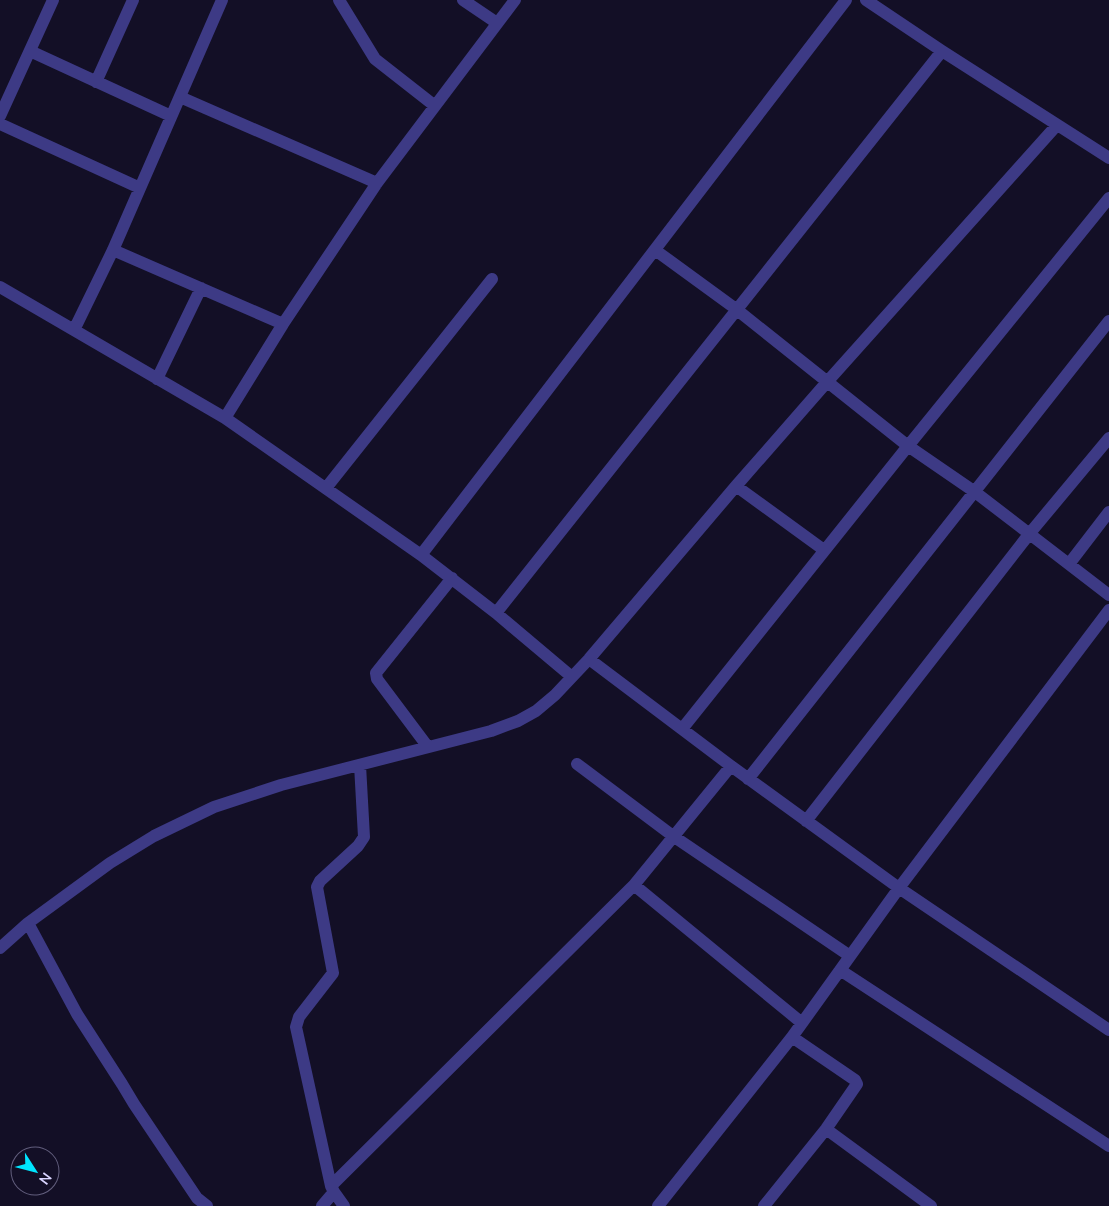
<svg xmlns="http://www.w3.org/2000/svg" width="1109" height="1206" font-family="'Nunito Sans',sans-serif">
<rect width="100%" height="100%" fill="#130f26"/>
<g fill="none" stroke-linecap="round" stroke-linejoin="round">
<path stroke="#3d3a85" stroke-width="12" d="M339,0L375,59L435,106
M463,0L497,23
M866,0L942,51L1109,158
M30,51L171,116
M96,82L133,0
M180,97L377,183
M0,116L53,0
M0,124L140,188
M113,250L283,324
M655,250L736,309L908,446L975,492L1109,595
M0,287L225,418L421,555L496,613L572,677
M74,330L113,250L222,0
M157,379L201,288
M225,418L283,324L377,183L515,0
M736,486L824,550
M326,488L492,279
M421,555L846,0
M1069,564L1109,512
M496,613L942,51
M589,659L731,766L899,888L1109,1030
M682,729L908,446L1109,198
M428,747L377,679L376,673L452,578
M577,764L673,836L850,956
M748,779L1109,321
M806,821L1030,533L1109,438
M634,885L802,1023
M28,923L77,1014L122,1084L134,1104L197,1198L207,1206
M0,948L28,923L110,863L154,836L214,807L281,785L491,731L518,721L536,711L555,695L589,659L736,486L827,382L1057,125
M840,970L1109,1146
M826,1129L931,1206
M331,1186L634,885L731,766
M322,1206L334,1192
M344,1206L334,1192L331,1186L296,1027L299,1017L333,973L317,887L320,881L358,846L364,837L360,765
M658,1206L792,1037L899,888L1109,610
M764,1206L826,1129L857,1084L855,1080L792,1037"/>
</g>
<g transform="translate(35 1171) rotate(126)"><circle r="24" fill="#130f26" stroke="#625e7d"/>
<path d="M0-4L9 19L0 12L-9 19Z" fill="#00e5ff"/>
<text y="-8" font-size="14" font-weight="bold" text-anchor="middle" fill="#d9d4ff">N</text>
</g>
</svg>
